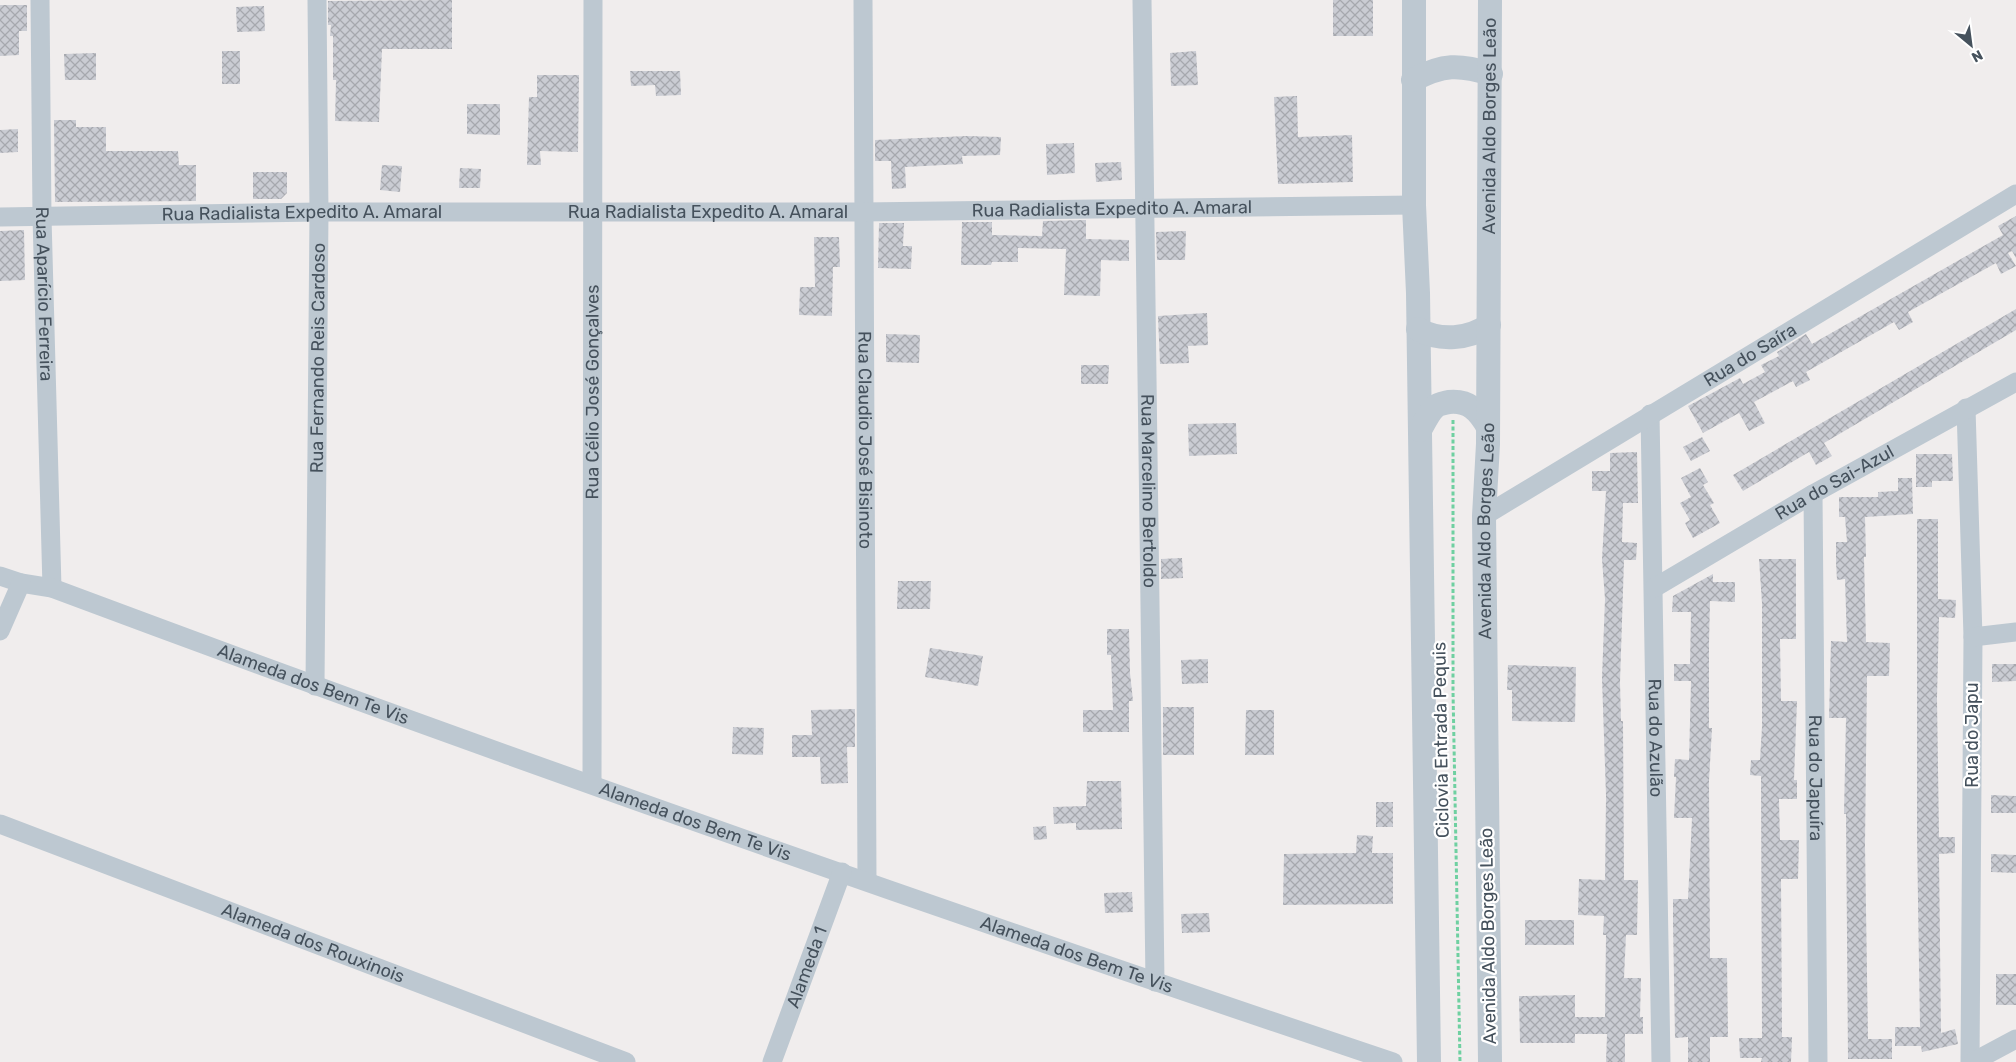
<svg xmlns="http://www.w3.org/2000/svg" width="2016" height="1062" font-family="Rubik,sans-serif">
<defs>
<pattern id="building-cross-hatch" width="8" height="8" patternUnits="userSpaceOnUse" patternTransform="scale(1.25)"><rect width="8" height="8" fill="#caccd3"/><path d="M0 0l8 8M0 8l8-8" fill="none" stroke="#a6a8ae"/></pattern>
</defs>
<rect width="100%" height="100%" fill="#f0eded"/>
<path fill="url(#building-cross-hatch)" d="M452,0V49H382L379,122L335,121L336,80H333V36H330L331,25H328V1Z
M1333,0H1373V36H1333Z
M0,5H27V31H19V55L0,56Z
M264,6L265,31L237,32L236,7Z
M222,51H240V84H222Z
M1196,51L1198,85L1171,86L1170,53Z
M96,53V80H65L64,54Z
M630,71H680L681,95L656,96L655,85L631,86Z
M537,75H579L578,152L540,151L541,165H527L529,97H537Z
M1297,96L1298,137L1352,135L1353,182L1278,184L1274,97Z
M467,104H500V135L467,134Z
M54,120H76V127H106V151H178L179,165H196V201L55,202Z
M18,129V152L0,153V130Z
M967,136L1001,137L1000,155L962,156L963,164L905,167L906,188L892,189L891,161H875V140Z
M1074,143L1075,173L1047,175L1046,144Z
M1121,162L1122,180L1096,182L1095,163Z
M382,165L402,166L400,192L380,190Z
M460,168L481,169L480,188H459Z
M253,172H287V193L281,199H253Z
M2016,216V258L2012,251L2008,253L2016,266L2001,274L1996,263L1908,312L1913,322L1899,330L1894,322L1806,372L1810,380L1796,387L1793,381L1754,402L1765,423L1749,431L1739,413L1703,433L1688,406L1740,378L1743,384L1765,372L1761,365L1779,356L1777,352L1806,334L1812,344L2003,235L1998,226Z
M1086,220V239L1129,240V261L1101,260L1100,296L1064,295L1066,249L1018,248V262H992L991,265H961L962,222H992V235L1042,236L1043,221Z
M879,223H904L903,246H912L911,269L878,268Z
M24,230L25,280L0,281V231Z
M1186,231L1185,260H1157L1156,232Z
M814,237H839L840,267H833L832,316L799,315L800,287H815Z
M2016,309V330L1824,443L1832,456L1816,465L1809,452L1743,491L1733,475Z
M1207,313L1208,345L1188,346L1189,363L1160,364L1158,316Z
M886,334L920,335L919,363L886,362Z
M1081,365H1109L1108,384H1081Z
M1236,423L1237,454L1189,456L1188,424Z
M1702,437L1710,451L1691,461L1683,447Z
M1637,452L1638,503H1623L1622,542L1637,543L1636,560H1624L1620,682L1621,721H1623L1624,880H1638L1637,935H1626L1624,978H1641L1640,1017H1643V1034H1625V1062H1606L1607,1034H1575V1043H1520L1519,996L1575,995V1017H1605L1606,935H1603L1604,916L1578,915L1579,879L1605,880L1606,796L1602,678L1605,599L1602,559L1606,491H1592V471H1610V453Z
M1916,454H1952L1953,481H1932V487H1916Z
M1700,468L1708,482L1703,485L1714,503L1710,505L1720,523L1693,538L1685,523L1690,520L1680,503L1691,497L1681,478Z
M1898,478H1912L1913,514L1865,517L1866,557H1864L1866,642L1890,643L1889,676H1867L1865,845L1868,1039H1892V1059H1848L1846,814H1844L1846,718H1829L1831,641L1847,642L1845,579L1837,580L1836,562V542H1847L1845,517H1839V497H1878V492L1898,491Z
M1917,519H1938V599L1956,600L1955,618L1939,617L1937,698L1939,837H1955V853L1939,854L1941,1033L1955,1029L1958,1044L1922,1052L1921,1046H1895V1027H1920L1917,837Z
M1182,558L1183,578L1161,579V559Z
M1759,559H1796V639H1780L1781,701H1797L1794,780H1797V799H1779L1780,840H1799L1798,879H1781L1782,1037H1792L1791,1062H1761L1762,1058H1740L1739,1038H1762L1761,776L1750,775L1751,760H1760L1762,727V603Z
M1713,574V582H1735V602L1710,601L1709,644V728H1712L1709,781L1710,958H1727L1728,1037H1710V1062H1688V1037L1675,1038L1673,921V899H1688L1692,818H1674L1676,777H1674L1675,759L1689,760L1691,681H1674V664H1690L1691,612H1672L1673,596Z
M898,581H931L930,609H897Z
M1107,629H1129L1130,673L1133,701H1129V732H1083V710H1113L1111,655H1107Z
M930,648L983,656L978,686L925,677Z
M1208,659V683L1182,684L1181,660Z
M1992,664H2016V681L1992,682Z
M1508,665L1576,667L1575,722L1512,721V690H1507Z
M1163,707H1194V755H1163Z
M855,709V747H847L848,783L821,784L820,757H792V735H812L811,710Z
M1246,710H1274V755H1245Z
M733,727L764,728L763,755L732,754Z
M1087,781H1121L1122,829L1076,830V823L1054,824L1053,807L1086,806Z
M1991,795L2016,796V813H1991Z
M1376,802H1393V827H1376Z
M1046,826L1047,839L1034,840L1033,827Z
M1357,835L1373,836L1372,853H1393V904L1283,905L1284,854L1356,853Z
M1991,854L2016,855V873L1991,872Z
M1132,892L1133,912L1105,913L1104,893Z
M1209,913L1210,932L1182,933L1181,914Z
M1525,920H1574V945H1525Z
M1996,974H2016V1005H1996Z"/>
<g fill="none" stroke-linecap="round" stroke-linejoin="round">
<path stroke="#6fd0a1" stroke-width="3" stroke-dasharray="4 2.5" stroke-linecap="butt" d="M1453,420V691L1460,1062"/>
<g stroke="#bdc8d1" stroke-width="19">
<path id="s1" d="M40,0L42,217L52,588"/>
<path id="s2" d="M863,0L867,881"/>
<path id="s3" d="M1142,0L1155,982"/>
<path id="s4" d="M0,217L319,212H862L1414,205"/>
<path d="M1966,408L1973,637L1970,1062"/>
<path id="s5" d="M1650,414L1661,1062"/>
<path id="s6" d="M1813,494L1818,1062"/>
<path id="s7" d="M1484,516L2016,194"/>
<path id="s8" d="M0,576L21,583L52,588C496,754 943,911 1393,1062"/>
<path id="s9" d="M1654,588L1813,494L2016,382"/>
<path d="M0,631L21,583"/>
<path d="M1973,637L2016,632"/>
<path id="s10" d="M315,686L319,212L317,0"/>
<path id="s11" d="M592,784L593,0"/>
<path id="s12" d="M0,824L626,1062"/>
<path id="s13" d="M772,1062L842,872"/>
<path d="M1973,1062L2016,1039"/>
</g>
<g stroke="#bdc8d1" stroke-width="24">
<path d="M1414,0V205L1418,293L1429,1062"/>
<path d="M1413,80C1443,64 1459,64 1491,74"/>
<path d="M1418,329C1440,342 1469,339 1489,325"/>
<path d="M1420,430C1424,423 1429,412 1435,407C1438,404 1445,403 1449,402C1469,400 1479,411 1488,427"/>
<path id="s14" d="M1490,1062L1484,516L1488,444L1490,0"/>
</g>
</g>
<g text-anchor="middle" stroke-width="4.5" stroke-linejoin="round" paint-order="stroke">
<g font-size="18" fill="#45515c" stroke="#fff">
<text dy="6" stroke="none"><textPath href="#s14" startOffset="936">Avenida Aldo Borges Leão</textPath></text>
<text dy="6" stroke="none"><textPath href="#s4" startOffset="1112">Rua Radialista Expedito A. Amaral</textPath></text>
<text dy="6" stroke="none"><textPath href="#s4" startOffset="708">Rua Radialista Expedito A. Amaral</textPath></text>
<text dy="6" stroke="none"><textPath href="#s4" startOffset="302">Rua Radialista Expedito A. Amaral</textPath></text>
<text dy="6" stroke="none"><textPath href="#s1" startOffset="294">Rua Aparício Ferreira</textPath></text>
<text dy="6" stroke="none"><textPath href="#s7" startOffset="311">Rua do Saíra</textPath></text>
<text dy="6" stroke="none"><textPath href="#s10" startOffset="328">Rua Fernando Reis Cardoso</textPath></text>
<text dy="6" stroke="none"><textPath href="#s11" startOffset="392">Rua Célio José Gonçalves</textPath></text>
<text dy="6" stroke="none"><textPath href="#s2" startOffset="440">Rua Claudio José Bisinoto</textPath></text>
<text dy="6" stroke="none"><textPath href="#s9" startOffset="209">Rua do Sai-Azul</textPath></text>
<text dy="6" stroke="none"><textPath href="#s3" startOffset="491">Rua Marcelino Bertoldo</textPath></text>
<text dy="6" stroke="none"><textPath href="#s14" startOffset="531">Avenida Aldo Borges Leão</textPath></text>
<text dy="6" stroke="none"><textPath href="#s8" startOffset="332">Alameda dos Bem Te Vis</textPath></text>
<text transform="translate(1972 735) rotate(-90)" y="6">Rua do Japu</text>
<text dy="6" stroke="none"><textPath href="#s5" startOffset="324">Rua do Azulão</textPath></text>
<text transform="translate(1441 740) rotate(-91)" y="6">Ciclovia Entrada Pequis</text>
<text dy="6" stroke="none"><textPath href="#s6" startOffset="284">Rua do Japuíra</textPath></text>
<text dy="6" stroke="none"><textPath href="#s8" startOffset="738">Alameda dos Bem Te Vis</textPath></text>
<text transform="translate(1488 936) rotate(-91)" y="6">Avenida Aldo Borges Leão</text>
<text dy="6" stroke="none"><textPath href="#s12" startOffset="335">Alameda dos Rouxinois</textPath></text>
<text dy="6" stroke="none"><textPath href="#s8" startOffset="1142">Alameda dos Bem Te Vis</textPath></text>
<text dy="6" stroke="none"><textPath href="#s13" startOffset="101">Alameda 1</textPath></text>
</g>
</g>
<g transform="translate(1971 45) rotate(151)" stroke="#ffffff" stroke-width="4" paint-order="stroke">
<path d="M0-4L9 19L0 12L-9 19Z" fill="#45515c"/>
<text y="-8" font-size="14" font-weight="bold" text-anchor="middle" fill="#45515c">N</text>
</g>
</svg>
